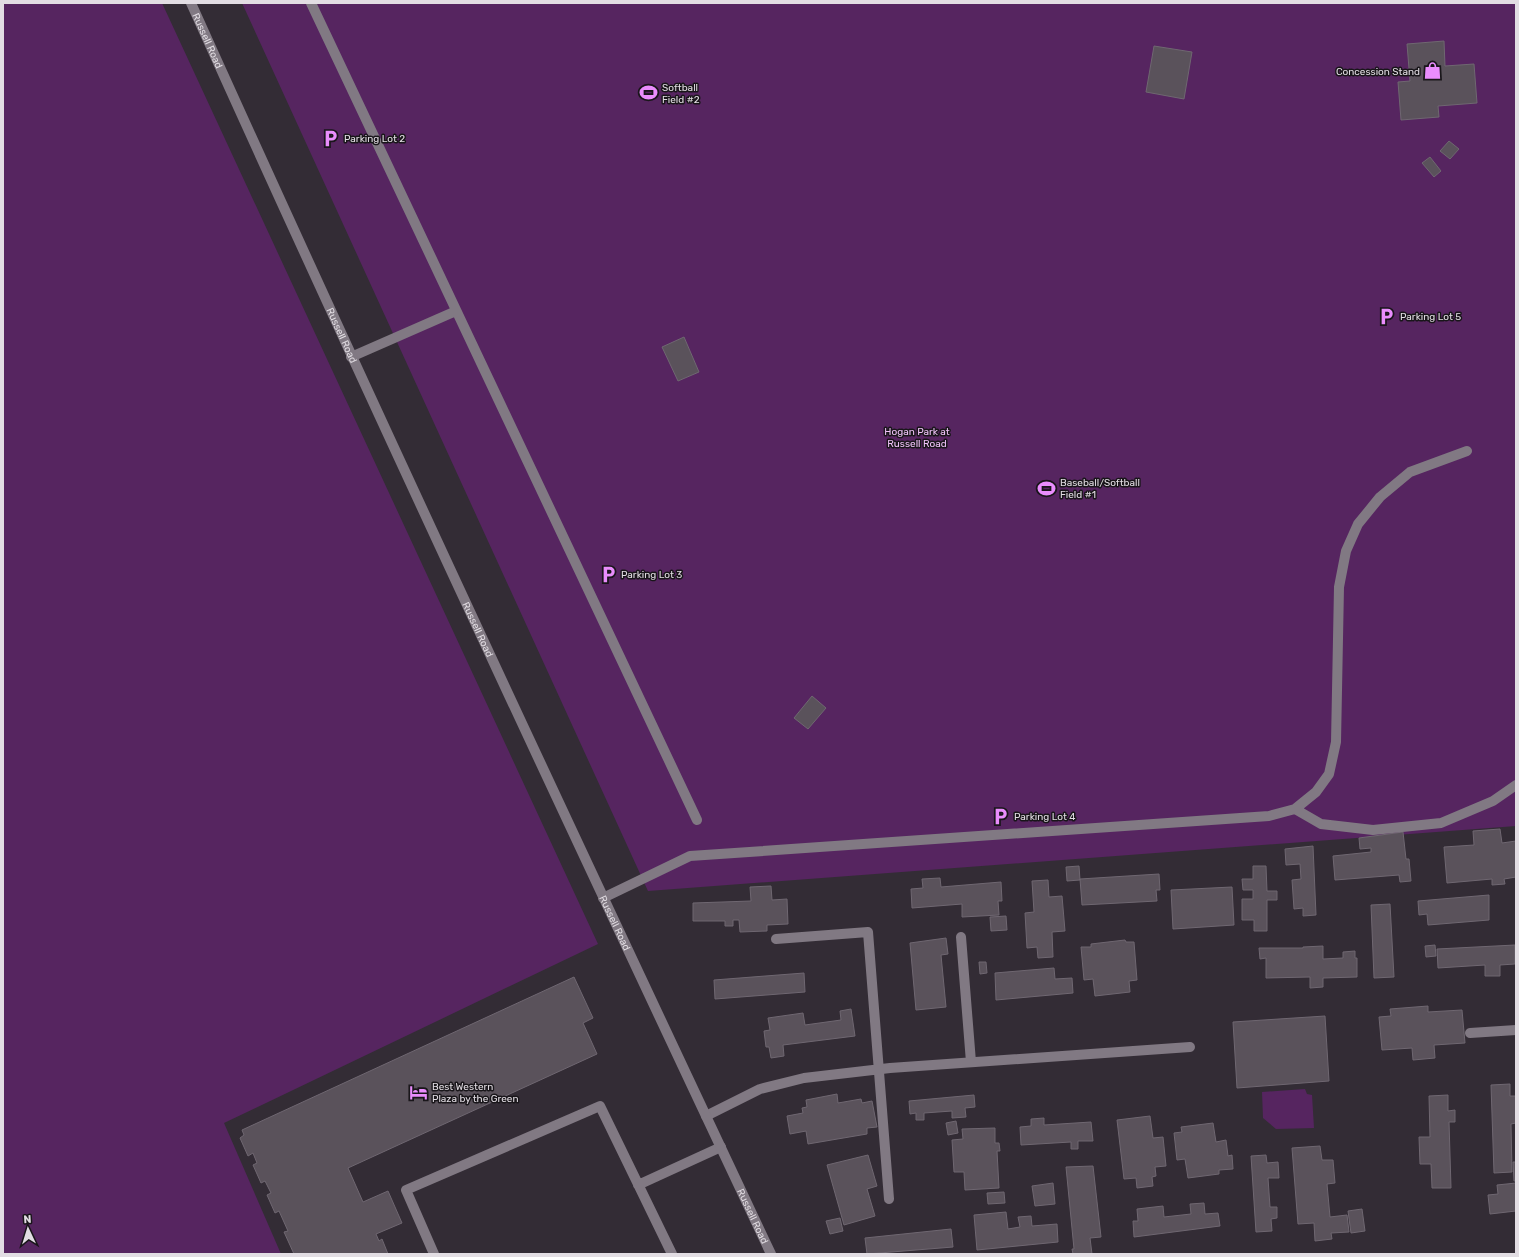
<svg xmlns="http://www.w3.org/2000/svg" width="1519" height="1257" font-family="Rubik,sans-serif">
<rect width="100%" height="100%" fill="#332c35"/>
<path fill="#562560" d="M3,3H162L598,944L224,1123L281,1254H3Z
M242,3H1516V826L648,891Z
M1305,1089L1307,1094L1312,1095L1314,1128L1276,1129L1263,1118L1262,1092Z"/>
<path fill="#5a525b" stroke="#6f6771" d="M1444,41L1445,66L1474,64L1477,103L1438,106L1439,117L1401,120L1398,82L1410,81L1407,44Z
M1154,46L1192,52L1184,99L1146,92Z
M1449,141L1459,149L1450,159L1440,151Z
M1430,157L1441,171L1434,177L1422,163Z
M684,337L699,372L678,381L662,347Z
M812,696L826,708L808,729L794,718Z
M1500,829L1502,843L1516,841V877L1504,879L1505,884L1492,885V879L1447,883L1444,847L1474,845L1473,831Z
M1403,832L1406,859H1409L1411,881L1400,882L1399,875L1335,880L1333,856L1371,852V848L1360,849L1359,838Z
M1313,846L1316,915L1303,916V908L1294,909L1292,880L1301,879L1300,864L1286,865L1285,849Z
M1079,866L1080,880L1067,881L1066,867Z
M1253,866H1266L1267,891H1277V900H1267V931H1254V920H1242V899H1253V890H1243L1242,879H1253Z
M1159,874L1160,890H1156L1157,901L1082,905L1080,879Z
M940,878L941,887L1001,882L1002,901H998L999,915L962,917V904L912,908L911,889L923,888L922,879Z
M1048,880L1049,897L1062,896L1065,931L1052,932L1053,957L1038,958L1037,947L1027,948L1025,913L1034,912L1032,881Z
M771,886L772,900L787,899L788,924L767,925V931L740,932L739,920H733V926H725V921H693V903L751,901L750,887Z
M1232,887L1234,925L1173,929L1171,890Z
M1489,895V920L1428,925L1427,914L1419,915L1418,901Z
M1390,904L1394,977L1374,978L1371,905Z
M1006,916L1007,930L991,931L990,917Z
M946,938L948,954L941,955L946,1007L916,1010L910,943Z
M1125,940L1126,942H1134L1137,980L1129,981L1130,992L1095,996L1093,979L1084,980L1081,947H1091V944Z
M1435,945L1436,956L1426,957L1425,946Z
M1515,945V964L1500,965V976H1485V965L1438,968L1437,949Z
M1323,946V959L1343,958V952L1355,951V958H1357V977L1323,978V987L1310,988V977L1266,978V958L1260,959L1259,948H1303V947Z
M979,962H986L987,973L980,974Z
M1054,968L1055,979L1072,978L1073,993L996,1000L995,973Z
M804,973L805,992L715,999L714,980Z
M574,977L593,1018L583,1023L597,1054L348,1168L363,1202L388,1191L402,1223L376,1234L379,1241L382,1239L388,1254H294L284,1232L288,1231L279,1211L275,1213L267,1195L271,1193L265,1181L261,1183L253,1165L257,1163L253,1153L248,1156L240,1138L244,1135L242,1130Z
M1428,1006V1012L1462,1010L1465,1043L1434,1045L1435,1058L1413,1060L1412,1048L1382,1050L1379,1017L1391,1016L1390,1009Z
M851,1009L855,1036L783,1045L784,1056L771,1058L769,1047H766L764,1031L770,1030L768,1018L803,1013L805,1025L841,1020L840,1011Z
M1325,1016L1329,1081L1237,1088L1233,1022Z
M1510,1084V1096H1516V1123L1511,1124L1512,1172L1494,1173L1491,1085Z
M837,1094L838,1103L861,1099L862,1103L872,1101L877,1127L867,1128V1134L808,1144L806,1131L790,1134L787,1116L803,1113L802,1108L807,1107L806,1100Z
M974,1095L975,1107L965,1108L966,1117L952,1118V1111L924,1113V1120H916V1113L910,1114L909,1101Z
M1448,1095V1111L1455,1110V1122H1449L1451,1188H1432L1431,1164H1420L1419,1137H1430L1429,1096Z
M1150,1116L1153,1138L1163,1137L1166,1166L1155,1167L1156,1176L1152,1177L1153,1186L1137,1188L1136,1178L1124,1179L1117,1120Z
M1044,1118V1125L1091,1122L1093,1141H1078V1149H1071V1142L1021,1145L1020,1127L1031,1126V1119Z
M956,1121L958,1133L948,1135L946,1123Z
M1213,1123L1216,1142L1226,1140L1228,1156L1232,1155L1233,1169L1219,1170V1174L1188,1178L1185,1159L1177,1160L1174,1133L1182,1132L1181,1127Z
M995,1128V1143H999L1000,1151H997L999,1188L965,1190L964,1172H954L952,1140L963,1139L962,1129Z
M1320,1146L1322,1160H1333L1335,1183L1327,1184L1330,1217L1347,1215L1349,1232L1331,1233L1332,1239L1315,1241L1314,1223L1298,1224L1292,1148Z
M868,1155L877,1186L867,1189L875,1216L844,1225L827,1165Z
M1266,1155L1267,1163L1278,1162L1279,1178H1268L1270,1207H1277V1218L1271,1219L1272,1231L1256,1232L1251,1156Z
M1513,1162H1516V1181H1514Z
M1093,1166L1101,1237L1090,1238L1092,1254H1073L1072,1249H1074L1066,1167Z
M1053,1183L1055,1204L1035,1206L1032,1186Z
M1516,1183V1211L1490,1214L1488,1195L1498,1194L1497,1185Z
M1004,1192L1005,1203L988,1204L987,1193Z
M1204,1203L1205,1214L1218,1213L1220,1226L1134,1237L1133,1221H1138L1137,1209L1163,1206L1164,1217L1191,1214L1190,1204Z
M1362,1209L1365,1231L1351,1233L1348,1211Z
M1006,1212L1008,1229L1020,1227L1018,1217L1031,1216L1032,1226L1057,1224L1058,1242L977,1250L974,1215Z
M840,1218L843,1231L830,1234L826,1221Z
M951,1229L953,1247L867,1254L865,1238Z"/>
<g fill="none" stroke-linecap="round" stroke-linejoin="round">
<path stroke="#817983" stroke-width="10" d="M311,3L697,820
M351,357L456,311
M1295,809L1321,824L1373,830L1441,823L1493,801L1516,785
M603,898L690,856L1269,816L1295,809L1316,792L1329,774L1336,742L1339,587L1346,551L1358,524L1380,497L1410,472L1467,451
M961,937L971,1062
M776,939L868,932L889,1199
M706,1116L760,1089L804,1078L890,1068L1190,1047
M638,1185L721,1147
M434,1254L406,1190L600,1106L672,1254"/>
<g stroke="#817983" stroke-width="10">
<path id="s1" d="M191,3C380,422 575,838 771,1254"/>
<path d="M1470,1033L1516,1030"/>
</g>
</g>
<defs>
<symbol id="shop-bare" viewBox="-9 -9 18 18"><path d="M-5-2.5h2.3a2.7 3.5 0 0 1 5.4 0H5L5.5 6h-11ZM-1.5-2.5h3a1.5 2.3 0 0 0-3 0Z" fill="#ea8dfd" stroke="#19161a" stroke-width="2.5" paint-order="stroke"/></symbol>
<symbol id="stadium-bare" viewBox="-9 -9 18 18"><path d="M0-5a6.5 5 0 1 0 0 10a6.5 5 0 1 0 0-10ZM-3.5-1.8h7v3.6h-7Z" fill="#ea8dfd" stroke="#19161a" stroke-width="2.5" paint-order="stroke"/></symbol>
<symbol id="parking-bare" viewBox="-9 -9 18 18"><path d="M-3.5-5.5H1a3.5 3.5 0 0 1 0 7H-1V5.5H-3.5ZM-1-3.4V-.6H.8a1.4 1.4 0 0 0 0-2.8Z" fill="#ea8dfd" stroke="#19161a" stroke-width="2.5" paint-order="stroke"/></symbol>
<symbol id="hotel-bare" viewBox="-9 -9 18 18"><path d="M-6-4.5h1.5V1H6V5H4.5V3h-9V5H-6ZM-4 0a1.8 1.8 0 1 1 3.6 0ZM.5 0V-2.5h3Q6-2.5 6 0Z" fill="#ea8dfd" stroke="#19161a" stroke-width="2.5" paint-order="stroke"/></symbol>
</defs>
<g fill-rule="evenodd">
<use href="#shop-bare" x="1420" y="58" width="25" height="25"/>
<use href="#stadium-bare" x="636" y="80" width="25" height="25"/>
<use href="#parking-bare" x="318" y="126" width="25" height="25"/>
<use href="#parking-bare" x="1374" y="304" width="25" height="25"/>
<use href="#stadium-bare" x="1034" y="476" width="25" height="25"/>
<use href="#parking-bare" x="596" y="562" width="25" height="25"/>
<use href="#parking-bare" x="988" y="804" width="25" height="25"/>
<use href="#hotel-bare" x="406" y="1080" width="25" height="25"/>
</g>
<g text-anchor="middle" stroke-width="3" stroke-linejoin="round" paint-order="stroke">
<g font-size="10" fill="#e2dde3" stroke="#19161a">
<text dy="4" stroke="none"><textPath href="#s1" startOffset="41">Russell Road</textPath></text>
<text dy="4" stroke="none"><textPath href="#s1" startOffset="365">Russell Road</textPath></text>
<text dy="4" stroke="none"><textPath href="#s1" startOffset="689">Russell Road</textPath></text>
<text dy="4" stroke="none"><textPath href="#s1" startOffset="1013">Russell Road</textPath></text>
<text dy="4" stroke="none"><textPath href="#s1" startOffset="1337">Russell Road</textPath></text>
</g>
<g font-size="10" fill="#e2dde3" stroke="#19161a" text-anchor="start">
<text x="1420" y="75" text-anchor="end">Concession Stand</text>
<text x="662" y="91">Softball<tspan x="662" dy="12">Field #2</tspan></text>
<text x="344" y="142">Parking Lot 2</text>
<text x="1400" y="320">Parking Lot 5</text>
<text x="1060" y="486">Baseball/Softball<tspan x="1060" dy="12">Field #1</tspan></text>
<text x="621" y="578">Parking Lot 3</text>
<text x="1014" y="820">Parking Lot 4</text>
<text x="432" y="1090">Best Western<tspan x="432" dy="12">Plaza by the Green</tspan></text>
</g>
<g font-size="10" fill="#f0c2f9" stroke="#19161a">
<text x="917" y="435">Hogan Park at<tspan x="917" dy="12">Russell Road</tspan></text>
</g>
</g>
<rect width="1519" height="1257" fill="none" stroke="#e2dde3" stroke-width="8"/>
<g transform="translate(28 1229) rotate(356)" stroke="#19161a" stroke-width="3" paint-order="stroke">
<path d="M0-3L7 15L0 10L-7 15Z" fill="#e2dde3"/>
<text y="-6" font-size="11" font-weight="bold" text-anchor="middle" fill="#e2dde3">N</text>
</g>
</svg>
